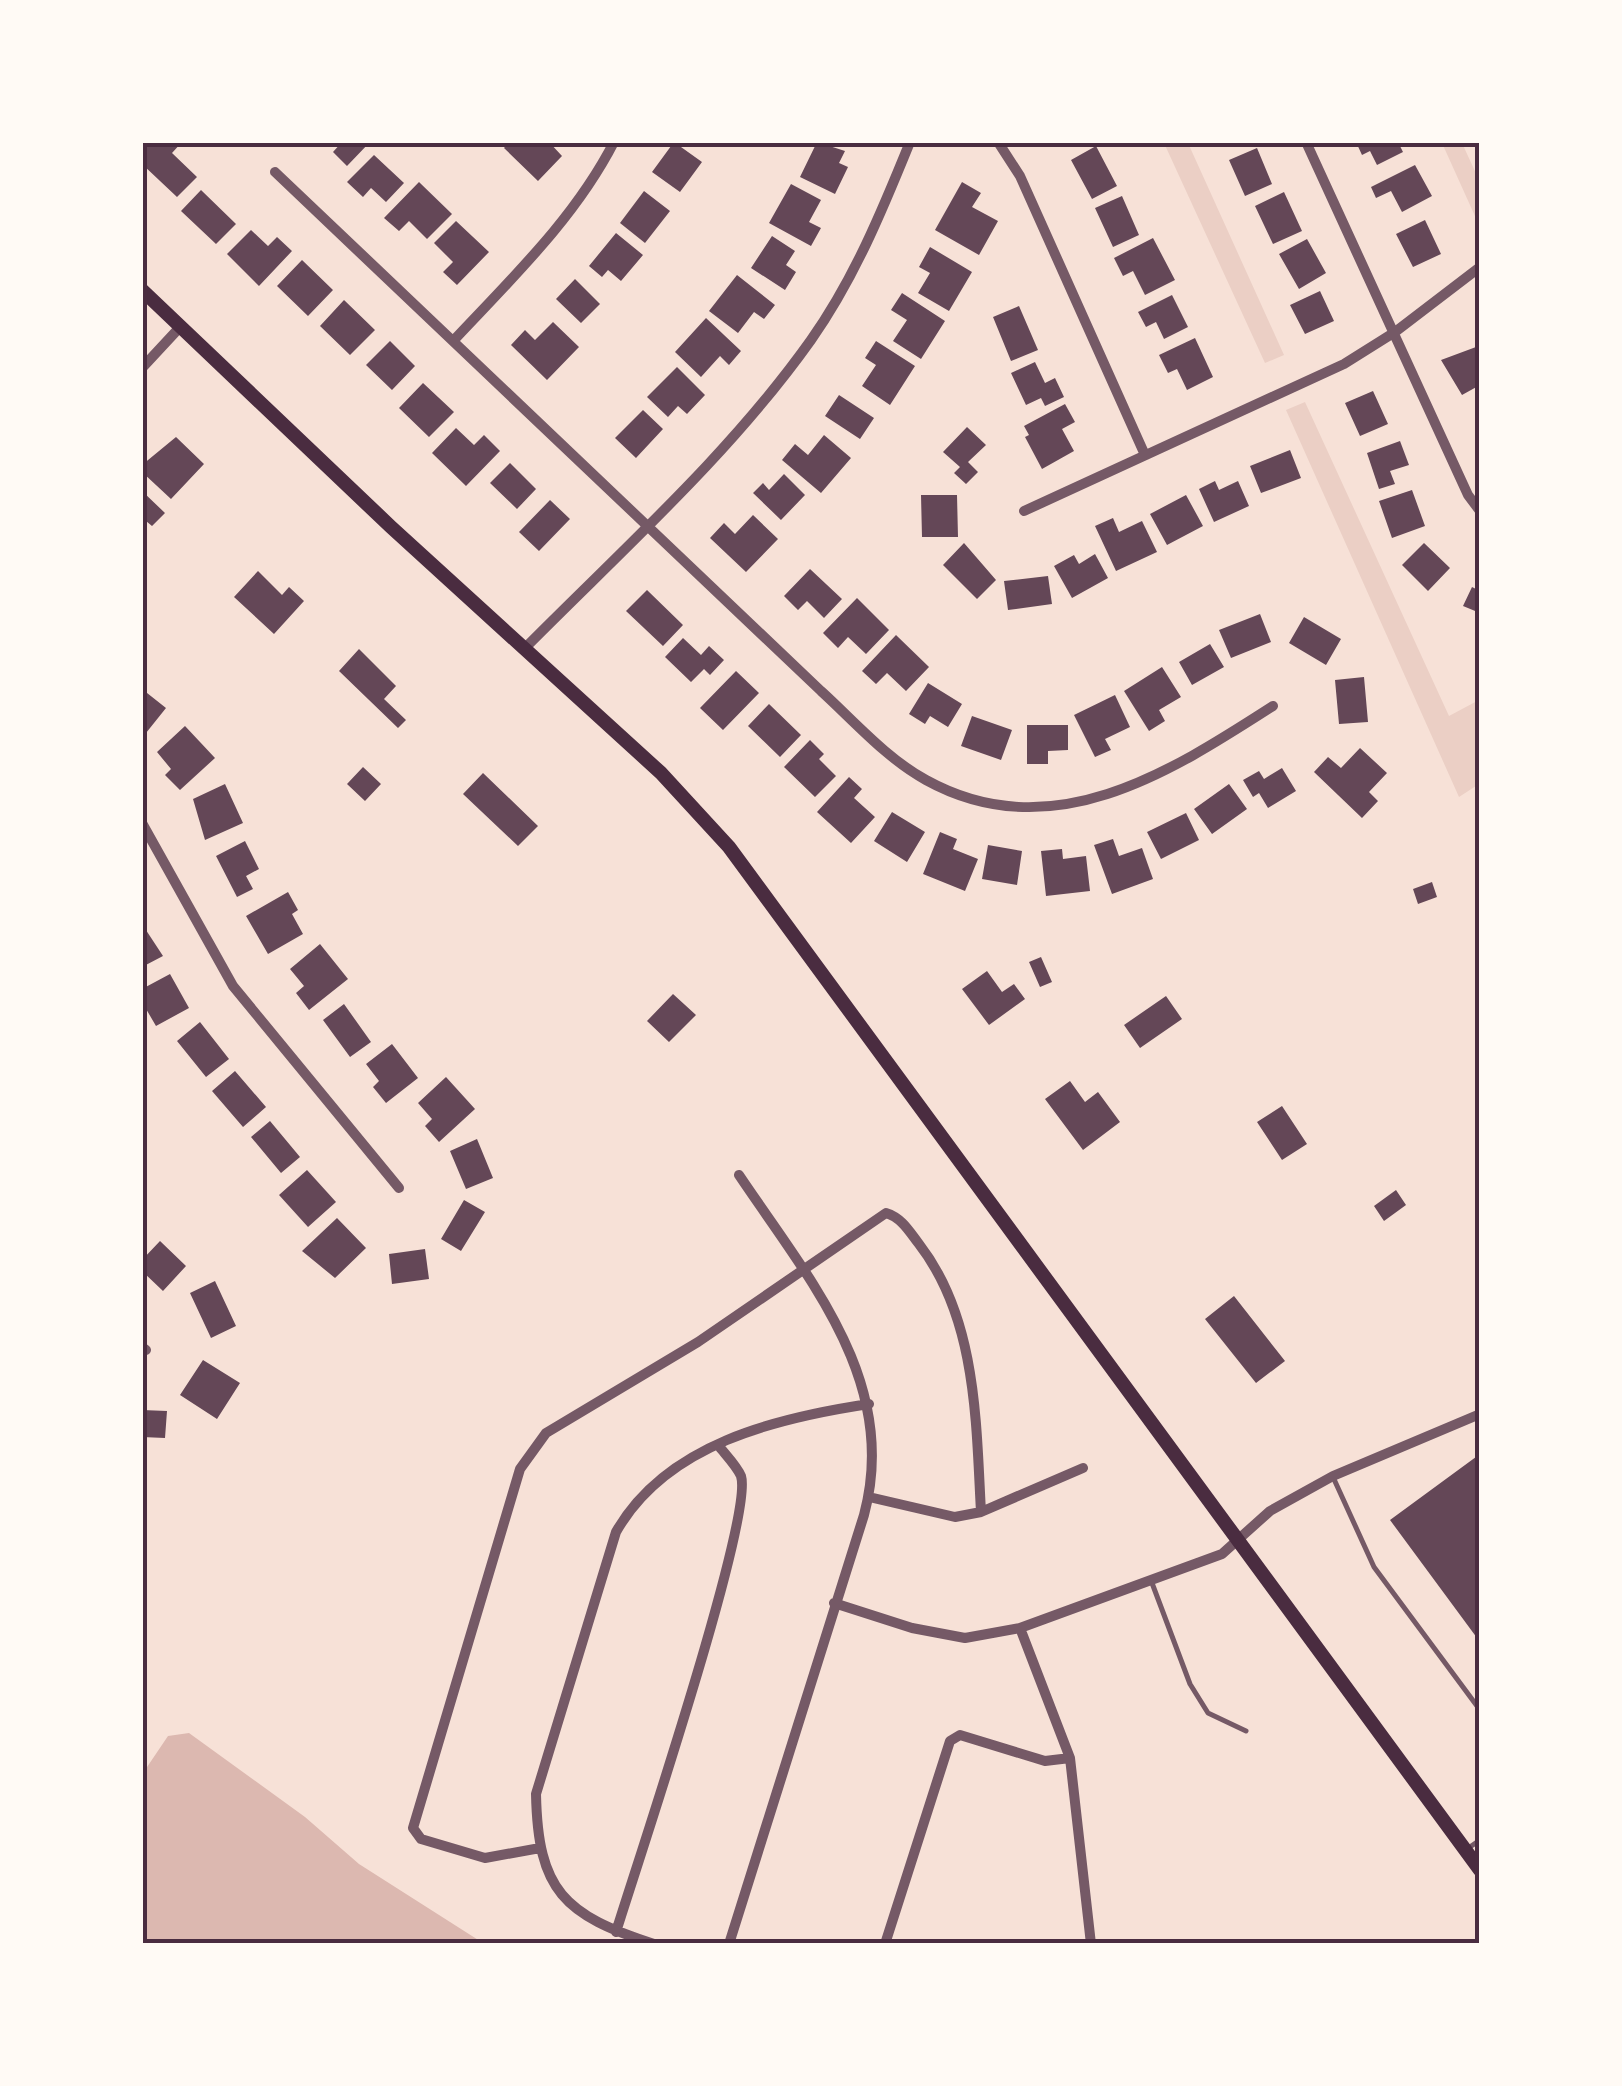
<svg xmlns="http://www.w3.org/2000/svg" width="1622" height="2086" font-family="Barlow,sans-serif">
<rect width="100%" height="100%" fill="#f7e1d7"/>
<path fill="#ebcfc5" d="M1164,143H1188L1284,355L1265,363Z
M1442,143H1462L1479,180V225Z
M1305,402L1449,716L1479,700V784L1459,797L1286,410Z"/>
<path fill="#dcb8b0" d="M189,1733L305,1817L359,1864L483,1943H143V1773L168,1736Z"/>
<path fill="#644757" d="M142,142H182L172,153L197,177L177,197L142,164Z
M342,142H370L347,166L333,152Z
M509,142H549L562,156L538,181L504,148Z
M674,142L702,162L680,192L652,172Z
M817,142L845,151L839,163L848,167L835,194L800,177Z
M1356,142H1398L1403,152L1377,165L1370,151L1362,155Z
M1096,146L1117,186L1092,199L1071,160Z
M1257,148L1272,184L1245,196L1229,160Z
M374,155L404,183L386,202L371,188L363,197L347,182Z
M1415,165L1432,196L1402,212L1391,191L1376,198L1371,187Z
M419,182L452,214L427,239L409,221L399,231L384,218Z
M962,182L981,193L972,207L998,221L979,255L935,230Z
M791,184L821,200L809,222L821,228L811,246L769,223Z
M201,190L236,224L216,244L181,211Z
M644,191L670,211L645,243L620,223Z
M1284,192L1302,231L1273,244L1255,206Z
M1122,196L1139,235L1113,247L1095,208Z
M1425,220L1441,254L1413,267L1396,234Z
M456,221L489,252L457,285L443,272L453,262L434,243Z
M251,230L268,246L277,237L292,251L259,286L227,254Z
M616,233L643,255L621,281L608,270L602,277L589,266Z
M772,236L795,251L786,265L796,272L785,290L751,268Z
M1153,238L1175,280L1145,295L1133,271L1123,276L1114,258Z
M1307,239L1326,273L1299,289L1279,254Z
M930,247L972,272L949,311L918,293L930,273L919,267Z
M302,260L333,290L308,316L277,286Z
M737,275L775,305L764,319L754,312L738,333L709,311Z
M575,279L600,304L581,323L556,299Z
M1320,291L1334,321L1305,334L1290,305Z
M902,293L945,321L921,359L893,341L907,320L891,310Z
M1172,295L1188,327L1164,339L1156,322L1146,327L1138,312Z
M344,300L375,330L350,355L320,326Z
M1019,306L1038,350L1011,361L993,317Z
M706,318L741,351L729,365L720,356L701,377L675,352Z
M553,322L579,347L547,380L511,345L525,330L535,340Z
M1195,338L1213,377L1187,390L1177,369L1168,373L1159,355Z
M390,341L415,366L392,390L366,365Z
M876,341L915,366L890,405L862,386L876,365L865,358Z
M1476,347L1480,385L1462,395L1441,360Z
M1035,362L1045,383L1055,378L1064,397L1045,406L1041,398L1026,405L1011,373Z
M677,367L705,395L687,414L678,406L668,417L647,397Z
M423,383L454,412L429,437L399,408Z
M1373,391L1388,424L1360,436L1345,403Z
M839,395L874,418L860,439L825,416Z
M1065,404L1075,422L1062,429L1074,451L1042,469L1025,437L1029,435L1024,426Z
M643,410L663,429L636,458L615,438Z
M967,427L986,445L968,462L978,472L966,484L954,473L960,467L943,452Z
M456,428L474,445L484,435L500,451L466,486L432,453Z
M824,435L851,458L821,493L782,460L795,444L808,455Z
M176,437L204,464L171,499L142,472V465Z
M1400,441L1409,465L1390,471L1395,484L1379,489L1367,453Z
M1290,450L1301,478L1261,493L1250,466Z
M510,463L536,489L517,509L490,483Z
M784,474L805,495L781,520L753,493L763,483L769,490Z
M1215,481L1219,490L1238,481L1249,506L1214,522L1199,489Z
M1412,490L1425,526L1392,538L1379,501Z
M142,491L165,513L152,526L146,521L142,524Z
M921,495H957L958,537H922Z
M1186,495L1203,526L1167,545L1150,514Z
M550,500L570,519L539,551L519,532Z
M753,515L778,539L746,572L710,538L724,523L735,534Z
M1113,518L1119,532L1142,521L1157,552L1116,571L1095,526Z
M964,543L996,580L977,599L943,565Z
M1424,543L1450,568L1428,591L1402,565Z
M1095,554L1108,578L1072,598L1054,566L1074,555L1079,564Z
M810,569L842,599L824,618L807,601L798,610L784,596Z
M258,571L282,595L289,587L304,601L274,634L234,597Z
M1048,576L1052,604L1008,610L1004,581Z
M1472,587L1480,591V613L1463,606Z
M647,590L683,625L663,646L626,611Z
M857,598L889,630L866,654L848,637L838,648L823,633Z
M1260,614L1271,642L1231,658L1219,630Z
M1304,617L1341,639L1326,665L1289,643Z
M896,635L929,667L906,691L887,673L876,684L862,671Z
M683,638L701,655L709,646L724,660L710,675L704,669L691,682L665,657Z
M1210,644L1224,667L1192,685L1179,662Z
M359,649L396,686L384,699L406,720L398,728L339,671Z
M1162,667L1181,697L1159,710L1165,721L1149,731L1124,691Z
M736,671L759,693L723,730L700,708Z
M1364,677L1368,722L1339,724L1335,680Z
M928,683L962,704L948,727L930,716L925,724L909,714Z
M142,689L166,708L142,738Z
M1115,695L1130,727L1105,739L1111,750L1095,757L1074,715Z
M769,704L801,735L780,757L748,726Z
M972,716L1012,730L1001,760L961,746Z
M1027,725H1068V750L1048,751V764H1027Z
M185,726L215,758L180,790L165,775L171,769L157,752Z
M810,740L824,754L819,759L836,776L815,797L784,767Z
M1360,748L1387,773L1369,792L1378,801L1362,818L1314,772L1328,757L1341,768Z
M363,767L381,784L365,801L347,784Z
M1282,768L1296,791L1268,808L1259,793L1253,797L1243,780L1259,771L1264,779Z
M483,773L538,826L518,846L463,794Z
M849,777L862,789L854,798L875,817L851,843L817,812Z
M225,784L243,823L205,840L193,799Z
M1229,784L1247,809L1212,834L1194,809Z
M892,812L925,832L907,862L874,841Z
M1186,813L1199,840L1161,859L1147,832Z
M940,832L957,839L953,849L978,859L965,891L923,874Z
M1113,839L1119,856L1142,848L1153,879L1112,894L1094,845Z
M245,841L259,869L246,876L253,889L237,897L216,856Z
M988,845L1022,851L1017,885L982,879Z
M1062,849L1063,859L1086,856L1090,891L1046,896L1041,851Z
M1432,882L1437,897L1418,904L1413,889Z
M288,892L298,910L292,914L303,934L268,954L246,916Z
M142,924L163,956L142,967Z
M320,944L348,979L309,1010L296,993L304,986L290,969Z
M1041,957L1052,982L1040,987L1029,962Z
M987,971L1002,992L1014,984L1025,999L989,1025L962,989Z
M170,974L189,1008L156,1026L142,1002V989Z
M673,994L696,1015L669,1042L647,1021Z
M1166,996L1182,1019L1140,1048L1124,1025Z
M344,1004L371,1042L350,1057L323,1020Z
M200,1022L229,1059L206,1077L177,1041Z
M392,1044L418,1078L386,1103L373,1087L379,1081L366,1064Z
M235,1071L266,1107L243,1127L212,1091Z
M446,1077L475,1109L439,1142L425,1126L432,1119L418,1103Z
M1070,1081L1085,1102L1098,1092L1120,1122L1083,1150L1045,1099Z
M1282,1106L1307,1144L1282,1160L1257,1122Z
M270,1121L300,1157L281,1173L251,1137Z
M477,1139L493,1178L466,1189L450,1151Z
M307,1170L336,1202L308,1227L279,1195Z
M1396,1190L1406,1205L1384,1221L1374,1206Z
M464,1200L485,1212L461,1251L441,1239Z
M337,1218L366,1248L335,1278L302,1251Z
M160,1241L186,1266L163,1291L142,1271V1260Z
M425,1249L429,1279L392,1284L389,1254Z
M215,1281L236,1326L211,1338L190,1293Z
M1234,1296L1285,1361L1256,1383L1205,1319Z
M203,1360L240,1383L217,1419L180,1395Z
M142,1410L167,1411L165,1438L142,1437Z
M1480,1454V1642L1390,1520Z"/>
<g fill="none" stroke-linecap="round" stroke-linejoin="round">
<path stroke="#755966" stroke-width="5" d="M1333,1477L1374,1567L1480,1710
M1152,1583L1190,1684L1208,1713L1246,1731
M1467,1849L1480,1840"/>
<path stroke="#755966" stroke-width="10" d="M998,142L1020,176L1145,455
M1306,142L1468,495L1480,511
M275,172L821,691C854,721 886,758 926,780C1051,849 1169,773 1273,706
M454,340C512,278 575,218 614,142
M142,368L181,326
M1024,511L1344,364L1395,332L1480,267
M524,649C622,550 730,454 811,340C854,279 882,211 910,142
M142,823L233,986L399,1188
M142,1347L146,1350
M869,1497L955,1517L981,1512L1083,1468
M834,1603L912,1628L965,1638L1020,1628L1222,1554L1270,1511L1333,1476L1480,1414
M1020,1628L1070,1758L1091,1944
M540,1848L485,1858L421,1839L413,1828L520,1469L546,1433L698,1342L886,1213C902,1218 909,1231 919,1244C977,1319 976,1422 981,1512
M616,1932C636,1867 754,1517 741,1476C737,1466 725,1454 718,1445
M654,1944C564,1915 538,1891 536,1794L616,1532C666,1444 776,1418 869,1404
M729,1944L864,1515C900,1382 808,1278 739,1175
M885,1944L950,1741L960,1735L1045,1761L1070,1758"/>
<path stroke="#4a2c40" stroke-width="14" d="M142,290L391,527L661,773L729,847L1480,1870"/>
</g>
<rect width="1622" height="2086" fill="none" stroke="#fffaf5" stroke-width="290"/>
<rect x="145" y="145" width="1332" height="1796" fill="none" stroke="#4a2c40" stroke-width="4"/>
</svg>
